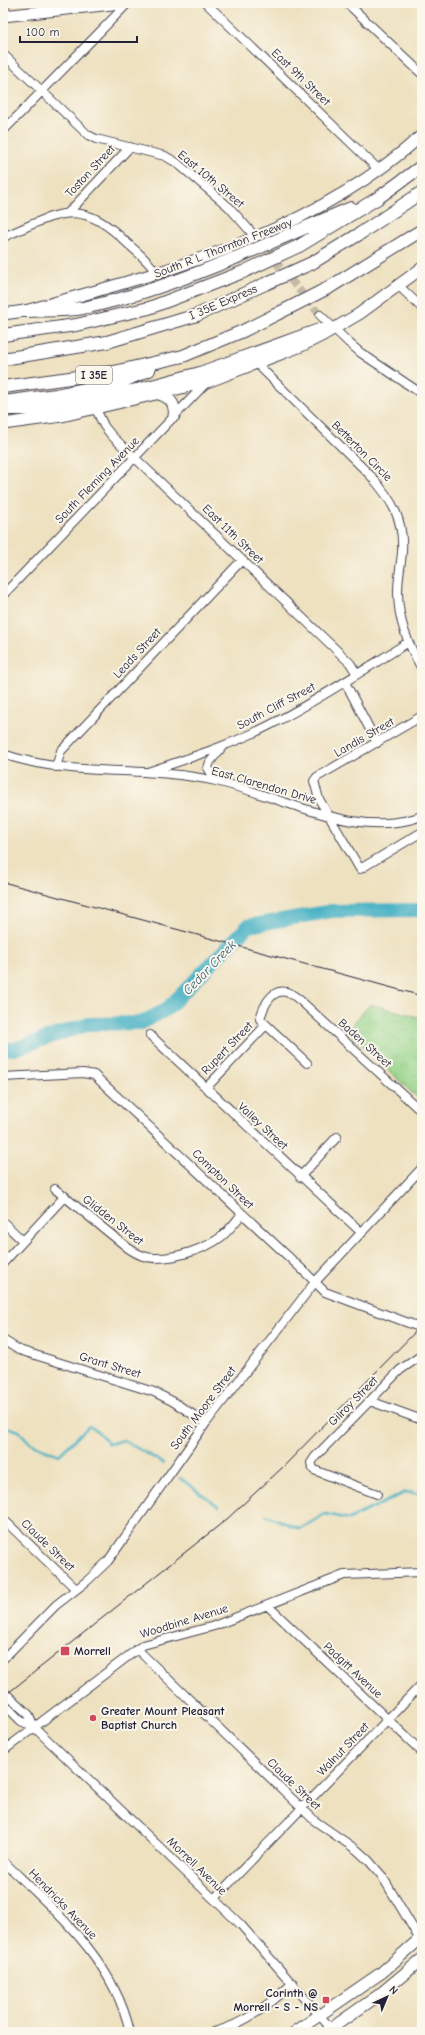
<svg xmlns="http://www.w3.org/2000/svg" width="425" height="2035" font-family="'Comic Neue',sans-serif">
<defs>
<pattern id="park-crowns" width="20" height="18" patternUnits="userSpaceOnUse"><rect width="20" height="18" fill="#96d48a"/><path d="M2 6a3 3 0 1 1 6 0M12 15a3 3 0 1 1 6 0" fill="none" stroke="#81b678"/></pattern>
</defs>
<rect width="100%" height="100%" fill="#fbf7ec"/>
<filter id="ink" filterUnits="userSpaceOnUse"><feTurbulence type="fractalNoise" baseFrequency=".025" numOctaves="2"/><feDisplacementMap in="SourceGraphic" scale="8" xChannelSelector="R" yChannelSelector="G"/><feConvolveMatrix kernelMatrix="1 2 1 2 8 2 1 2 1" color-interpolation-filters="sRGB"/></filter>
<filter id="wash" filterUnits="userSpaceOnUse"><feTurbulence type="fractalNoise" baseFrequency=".012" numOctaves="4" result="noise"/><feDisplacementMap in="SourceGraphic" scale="16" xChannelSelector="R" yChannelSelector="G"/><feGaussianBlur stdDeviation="0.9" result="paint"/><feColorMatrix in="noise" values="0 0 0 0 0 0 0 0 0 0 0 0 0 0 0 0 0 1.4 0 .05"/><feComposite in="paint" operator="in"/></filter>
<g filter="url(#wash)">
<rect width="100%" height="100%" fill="#eee1c0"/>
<path fill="url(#park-crowns)" stroke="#5c7b62" d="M370,1004L422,1018V1102L347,1031Z"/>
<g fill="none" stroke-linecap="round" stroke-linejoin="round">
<path stroke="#45b0c4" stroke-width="2.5" d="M3,1426L19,1431L30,1443L59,1455L89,1426L97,1431L109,1444L123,1440L163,1463
M180,1478L218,1506
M266,1515L300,1529L325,1514L349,1519L406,1492L422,1494"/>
<path stroke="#45b0c4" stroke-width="14" d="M3,1048L14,1049L89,1024L141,1023L167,1009L248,926L332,911L422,910"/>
</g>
</g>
<g filter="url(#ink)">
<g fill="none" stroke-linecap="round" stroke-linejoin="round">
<path stroke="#c5bba5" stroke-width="8" stroke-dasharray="8 4" stroke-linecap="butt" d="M260,243L320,315"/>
<defs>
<path id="minor" d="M206,3L378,169
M347,3L422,74
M3,54L88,135L96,139L165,156L177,163L229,207L258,240
M3,131L128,3
M68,213L130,147
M3,237C58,214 79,195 127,243C137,252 150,262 157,274
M399,286L422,308
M320,315L349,343L361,353L422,394
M257,364L371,476C392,500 404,519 402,552C401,565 398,578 398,592C398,621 408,644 422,669
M96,409L104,426L112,436L350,663L357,674
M3,595L207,382
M345,682L377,743
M422,716L317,777L314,781L319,799L360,869L422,832
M3,754C72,778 146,765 216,781C279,795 356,841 422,816
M56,767L61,751L242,560
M148,772C189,758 231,745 270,725C317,701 362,671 407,643
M216,781L208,768L210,762L222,747
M150,1035L362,1233
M307,1063L260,1019C263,1008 271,988 286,992C292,993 297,998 302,1002L422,1112
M3,1077L83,1073L94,1075L308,1275L325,1292L422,1328
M206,1088L266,1025
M300,1177L337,1137
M55,1189L128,1248C137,1254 146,1259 157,1258C177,1258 205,1249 221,1237C229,1231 236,1221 242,1214
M3,1222L23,1241
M3,1263L65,1196
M3,1340L19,1350L154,1392L172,1401L206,1423
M370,1401L422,1420
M377,1494L314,1470L311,1463L315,1457L400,1370L422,1355
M3,1519L76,1589
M268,1606L422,1752
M137,1649L315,1821L357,1850L369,1861L382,1876L422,1943
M3,1659L56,1605L87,1581L108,1561L206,1423L315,1282L422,1168
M3,1691L29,1715L34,1727
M3,1703L21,1721L34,1727L241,1925L334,2032
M3,1751L143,1645L214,1626L344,1575L422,1572
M3,1861C55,1911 113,1958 130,2032
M214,1899L422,1684
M214,2032C245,2024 270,2004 293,1983"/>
<path id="major" d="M3,3H5
M3,16L121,3
M3,314L25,311C164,272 312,235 422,135
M159,394C170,397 176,405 174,416
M3,424L62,416L207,382L301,346L323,335L359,314L422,268
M295,2032L381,1973L422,1937
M326,2032L379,1995L422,1959"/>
<path id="highway" d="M293,233L351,208
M299,246L378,198L422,166
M312,263L361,233L422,192
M330,287L422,230
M25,311C44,310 65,311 83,308C136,297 186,278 235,258
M3,335L76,325L149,308L243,272
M3,359L107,342L197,315L265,284
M3,387L114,372L183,356L243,331L281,312
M4,402L56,395L121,382L149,370
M3,409H40L137,390L200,373L319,330L334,329"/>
</defs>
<use href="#minor" stroke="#413f4f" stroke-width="10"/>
<use href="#major" stroke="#413f4f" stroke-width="13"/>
<use href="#highway" stroke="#413f4f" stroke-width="14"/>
<use href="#minor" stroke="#fff" stroke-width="8"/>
<use href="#major" stroke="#fff" stroke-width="11"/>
<use href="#highway" stroke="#fff" stroke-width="12"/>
<path stroke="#22223b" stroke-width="1" d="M3,882L422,996
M3,1697L227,1519L283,1467L422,1325"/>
<defs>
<path id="highway-bridge" d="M235,258L293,233
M243,272L299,246
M265,284L312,263
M281,312L330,287"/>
</defs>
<use href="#highway-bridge" stroke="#413f4f" stroke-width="14" stroke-linecap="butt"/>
<use href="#highway-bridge" stroke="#fff" stroke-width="12"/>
</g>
</g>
<g fill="#d1495b" stroke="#fbf7ec" stroke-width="1.5">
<rect x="60" y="1646" width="10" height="10" rx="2"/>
<circle cx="93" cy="1718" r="4"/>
<rect x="322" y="1996" width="8" height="8" rx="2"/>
</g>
<g text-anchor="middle" stroke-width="4" stroke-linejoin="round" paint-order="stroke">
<rect fill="#fbf7ec" stroke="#636270" stroke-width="1" x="76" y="366" width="36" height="18" rx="3"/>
<g font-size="11" font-weight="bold" fill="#22223b">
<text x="94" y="379">I 35E</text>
</g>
<g font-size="12" fill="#22223b" stroke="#fbf7ec">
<text transform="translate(301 77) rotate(44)" y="4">East 9th Street</text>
<text transform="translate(90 171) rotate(-47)" y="4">Toston Street</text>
<text transform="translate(211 179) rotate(40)" y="4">East 10th Street</text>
<text transform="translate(223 248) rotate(-21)" y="4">South R L Thornton Freeway</text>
<text transform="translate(223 302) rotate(-23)" y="4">I 35E Express</text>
<text transform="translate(362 451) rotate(45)" y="4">Betterton Circle</text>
<text transform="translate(97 480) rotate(-46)" y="4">South Fleming Avenue</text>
<text transform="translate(233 534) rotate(44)" y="4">East 11th Street</text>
<text transform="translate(137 653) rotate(-47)" y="4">Leads Street</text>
<text transform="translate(276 706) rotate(-28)" y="4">South Cliff Street</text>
<text transform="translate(364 737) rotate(-30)" y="4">Landis Street</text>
<text transform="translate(264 785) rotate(16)" y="4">East Clarendon Drive</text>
<text transform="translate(365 1043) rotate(42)" y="4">Baden Street</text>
<text transform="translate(227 1048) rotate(-46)" y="4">Rupert Street</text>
<text transform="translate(263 1126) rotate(43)" y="4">Valley Street</text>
<text transform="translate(223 1179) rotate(44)" y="4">Compton Street</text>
<text transform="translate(113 1220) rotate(38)" y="4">Glidden Street</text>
<text transform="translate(110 1365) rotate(17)" y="4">Grant Street</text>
<text transform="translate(353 1401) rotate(-45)" y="4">Gilroy Street</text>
<text transform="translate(203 1408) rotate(-53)" y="4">South Moore Street</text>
<text transform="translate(48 1545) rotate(44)" y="4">Claude Street</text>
<text transform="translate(184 1621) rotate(-17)" y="4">Woodbine Avenue</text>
<text transform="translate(353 1670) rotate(43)" y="4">Padgitt Avenue</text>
<text transform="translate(343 1749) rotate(-46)" y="4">Walnut Street</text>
<text transform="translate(294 1784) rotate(44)" y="4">Claude Street</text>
<text transform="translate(197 1866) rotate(44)" y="4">Morrell Avenue</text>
<text transform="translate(63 1904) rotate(46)" y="4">Hendricks Avenue</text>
</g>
<g font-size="12" font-weight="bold" fill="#22223b" stroke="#fbf7ec" text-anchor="start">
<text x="74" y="1655">Morrell</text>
<text x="101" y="1715">Greater Mount Pleasant<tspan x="101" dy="14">Baptist Church</tspan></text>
<text x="318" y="1997" text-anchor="end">Corinth @<tspan x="318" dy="14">Morrell - S - NS</tspan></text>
</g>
<g font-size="13" font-style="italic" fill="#305b72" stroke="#fbf7ec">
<text transform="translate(209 967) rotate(-46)" y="5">Cedar Creek</text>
</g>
</g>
<rect width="425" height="2035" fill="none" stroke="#fbf7ec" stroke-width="16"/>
<g transform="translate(387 1997) rotate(44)" stroke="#fbf7ec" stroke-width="3" paint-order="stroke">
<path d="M0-3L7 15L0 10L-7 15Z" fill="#22223b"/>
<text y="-6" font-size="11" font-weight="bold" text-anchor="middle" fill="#22223b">N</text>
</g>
<path d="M20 36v6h117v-6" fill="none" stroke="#22223b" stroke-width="2"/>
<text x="26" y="36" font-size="12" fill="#22223b" stroke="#fbf7ec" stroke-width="3" paint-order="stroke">100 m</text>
</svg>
